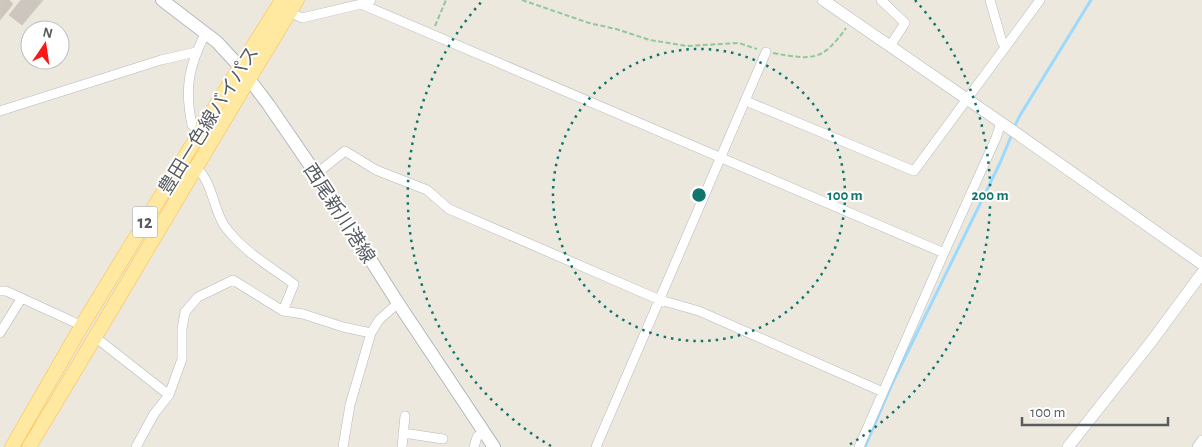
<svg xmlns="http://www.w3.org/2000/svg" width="1202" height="447" font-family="'Alegreya Sans','Noto Sans JP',sans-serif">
<rect width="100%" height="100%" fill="#ece8de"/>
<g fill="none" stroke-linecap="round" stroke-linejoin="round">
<path stroke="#9bdaff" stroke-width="3" d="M1014,128L1019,117L1091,0
M865,447L892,384L1000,163L1012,134"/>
</g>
<path fill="#ccc6bf" stroke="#d1c9bc" d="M0,0H9L13,4L0,20Z
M21,0H43L22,25L9,15Z"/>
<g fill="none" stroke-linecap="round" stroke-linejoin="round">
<defs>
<path id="minor" d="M881,0L905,23L890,46
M990,0L1002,42L1006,47
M361,4L944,253
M289,12L302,18L361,4L371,0
M746,101L914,171L1040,0
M0,111L161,60L196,52
M192,125C184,87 189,66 206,32
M195,167C213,181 212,206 224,225C241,250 271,267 294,284L283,311
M316,174L345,151L376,170L427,190L449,209L660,300L699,311L883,392
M0,291H6L76,323L81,327
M0,333L21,299
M95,337L169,395
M403,433L443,439
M136,447L154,414L169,395L182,359V329L185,312L198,297L233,280L283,311L303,314L343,327L371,333
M343,447L350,405L371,333L379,320L398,303
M402,447L405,416
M474,447L477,437L483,432
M596,447L766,52
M859,447L944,253L996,138L1001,123
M1197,447L1202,440"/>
<path id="tertiary" d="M823,0L1009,128L1202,264
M1068,447L1151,342L1202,273"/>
<path id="secondary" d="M162,0L217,42L240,67L268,104L316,174L398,303L494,447"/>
<path id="primary" d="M12,447L81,327L214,109L282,0
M29,447C119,299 206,148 297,0"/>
</defs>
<use href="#minor" stroke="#b4b8bd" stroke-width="10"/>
<use href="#tertiary" stroke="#b4b8bd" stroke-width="12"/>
<use href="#secondary" stroke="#b4b9bf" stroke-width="14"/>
<use href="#primary" stroke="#febd45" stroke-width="15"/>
<path stroke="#90c89b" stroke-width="2" stroke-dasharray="5 2.5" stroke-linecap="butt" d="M522,0L589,23L616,29L650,40L687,46L739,43L757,49
M435,26L446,0
M773,53C812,60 822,62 846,28"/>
<use href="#minor" stroke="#fff" stroke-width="9"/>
<use href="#tertiary" stroke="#fff" stroke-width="11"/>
<use href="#secondary" stroke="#fff" stroke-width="12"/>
<use href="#primary" stroke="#ffe9a0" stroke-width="14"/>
</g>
<g fill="none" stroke="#0f766e" stroke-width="2.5" stroke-dasharray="2.5 5">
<circle cx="699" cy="195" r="146"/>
<path d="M551 446A291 291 0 0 1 483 0M915 0A291 291 0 0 1 847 446"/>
</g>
<g text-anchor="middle" stroke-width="4" stroke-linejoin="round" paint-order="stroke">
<rect fill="#fff" stroke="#898d90" stroke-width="1" x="132.5" y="206.5" width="25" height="31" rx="4"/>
<g font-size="18" font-weight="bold" fill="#575c61">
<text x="145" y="228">12</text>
</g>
<g font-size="19" fill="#575c61" stroke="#fff">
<text transform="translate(208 120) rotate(-58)" y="7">豊田一色線バイパス</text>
<text transform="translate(340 213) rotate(57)" y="7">西尾新川港線</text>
</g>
</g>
<circle cx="699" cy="195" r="8" fill="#0f766e" stroke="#fff" stroke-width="2.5"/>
<g font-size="15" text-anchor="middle" font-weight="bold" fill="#0f766e" stroke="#fff" stroke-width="4" stroke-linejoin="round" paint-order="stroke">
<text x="845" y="200">100 m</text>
<text x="990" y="200">200 m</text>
</g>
<g transform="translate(45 45) rotate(13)"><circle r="24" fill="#ffffff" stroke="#bcbec0"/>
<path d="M0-4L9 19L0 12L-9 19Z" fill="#f81a18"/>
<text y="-8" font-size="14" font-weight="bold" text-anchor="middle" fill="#575c61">N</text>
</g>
<path d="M1022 417v8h146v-8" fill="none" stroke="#575c61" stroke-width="2.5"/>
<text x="1030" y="417" font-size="15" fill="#575c61" stroke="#ffffff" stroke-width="4" paint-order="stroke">100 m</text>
</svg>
